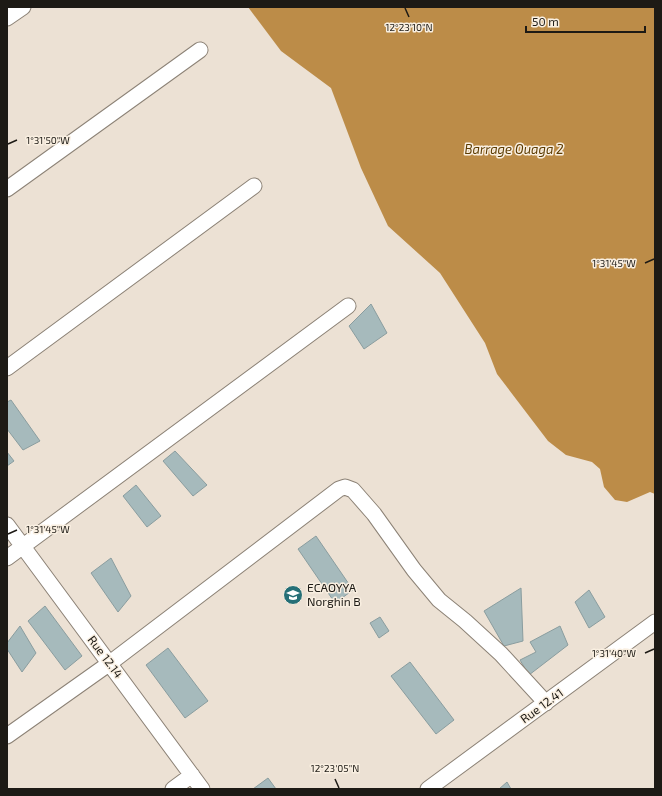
<svg xmlns="http://www.w3.org/2000/svg" width="662" height="796" font-family="'Exo 2',sans-serif">
<rect width="100%" height="100%" fill="#ece1d4"/>
<path fill="#bc8c48" d="M248,7H655V494L650,492L627,502L615,500L604,487L600,469L592,462L566,455L548,441L497,374L485,343L440,273L388,226L361,168L331,88L281,51Z"/>
<path fill="#a6babc" stroke="#8a9d9f" d="M371,304L387,333L364,349L349,326Z
M11,400L40,441L23,450L7,429V402Z
M175,451L207,485L193,496L163,461Z
M7,452L14,461L7,466Z
M136,485L161,516L147,527L123,496Z
M316,536L353,590L335,603L298,549Z
M111,558L131,596L118,612L91,573Z
M521,588L523,641L504,646L484,611Z
M589,590L605,617L589,628L575,602Z
M45,606L82,656L65,670L28,621Z
M380,617L389,631L379,638L370,623Z
M20,626L36,653L22,672L7,649V643Z
M560,626L568,645L529,675L520,660L536,652L530,642Z
M168,648L208,701L185,718L146,665Z
M410,662L454,720L436,734L391,676Z
M268,778L276,789H253Z
M507,782L511,789H499Z"/>
<g fill="none" stroke-linecap="round" stroke-linejoin="round">
<defs>
<path id="street" d="M7,18L23,7
M7,189L200,50
M7,368L254,186
M7,525L202,789
M7,558L348,306
M7,736L110,663L339,489L345,487L353,490L374,514L414,570L439,600L465,621L501,654L546,703
M173,789L192,775
M428,789L655,622"/>
</defs>
<use href="#street" stroke="#8c8276" stroke-width="17"/>
<use href="#street" stroke="#fff" stroke-width="15"/>
</g>
<path fill="none" stroke="#1d1a15" stroke-width="1.5" d="M405,8L409,17M8,144L17,140M645,263L654,259M8,534L17,530M645,653L654,649M335,779L339,788"/>
<defs>
<symbol id="school-disc" viewBox="-11 -11 22 22"><circle r="9.5" fill="#256f77" stroke="#f9efe1"/><path d="M0-5L7-2L0 1L-7-2ZM-4 1L0 2.5L4 1V4Q0 6-4 4Z" fill="#fff"/></symbol>
</defs>
<g fill-rule="evenodd">
<use href="#school-disc" x="282" y="584" width="22" height="22"/>
</g>
<g text-anchor="middle" stroke-width="3" stroke-linejoin="round" paint-order="stroke">
<g font-size="12" fill="#1d1a15" stroke="#f9efe1" text-anchor="start">
<text x="307" y="592">ECAOYYA<tspan x="307" dy="14">Norghin B</tspan></text>
</g>
<g font-size="12" fill="#1d1a15" stroke="#f9efe1">
<text transform="translate(105 657) rotate(53)" y="4">Rue 12.14</text>
<text transform="translate(542 706) rotate(-36)" y="4">Rue 12.41</text>
</g>
<g font-size="13" font-style="italic" fill="#5c3b01" stroke="#f9efe1">
<text x="514" y="154">Barrage Ouaga 2</text>
</g>
</g>
<g font-size="10" text-anchor="middle" fill="#1d1a15" stroke="#f9efe1" stroke-width="3" stroke-linejoin="round" paint-order="stroke">
<text x="409" y="31">12°23'10"N</text>
<text x="48" y="144">1°31'50"W</text>
<text x="614" y="267">1°31'45"W</text>
<text x="48" y="533">1°31'45"W</text>
<text x="614" y="657">1°31'40"W</text>
<text x="335" y="772">12°23'05"N</text>
</g>
<rect width="662" height="796" fill="none" stroke="#1d1a15" stroke-width="16"/>
<path d="M526 26v6h119v-6" fill="none" stroke="#1d1a15" stroke-width="2"/>
<text x="532" y="26" font-size="12" fill="#1d1a15" stroke="#f9efe1" stroke-width="3" paint-order="stroke">50 m</text>
</svg>
